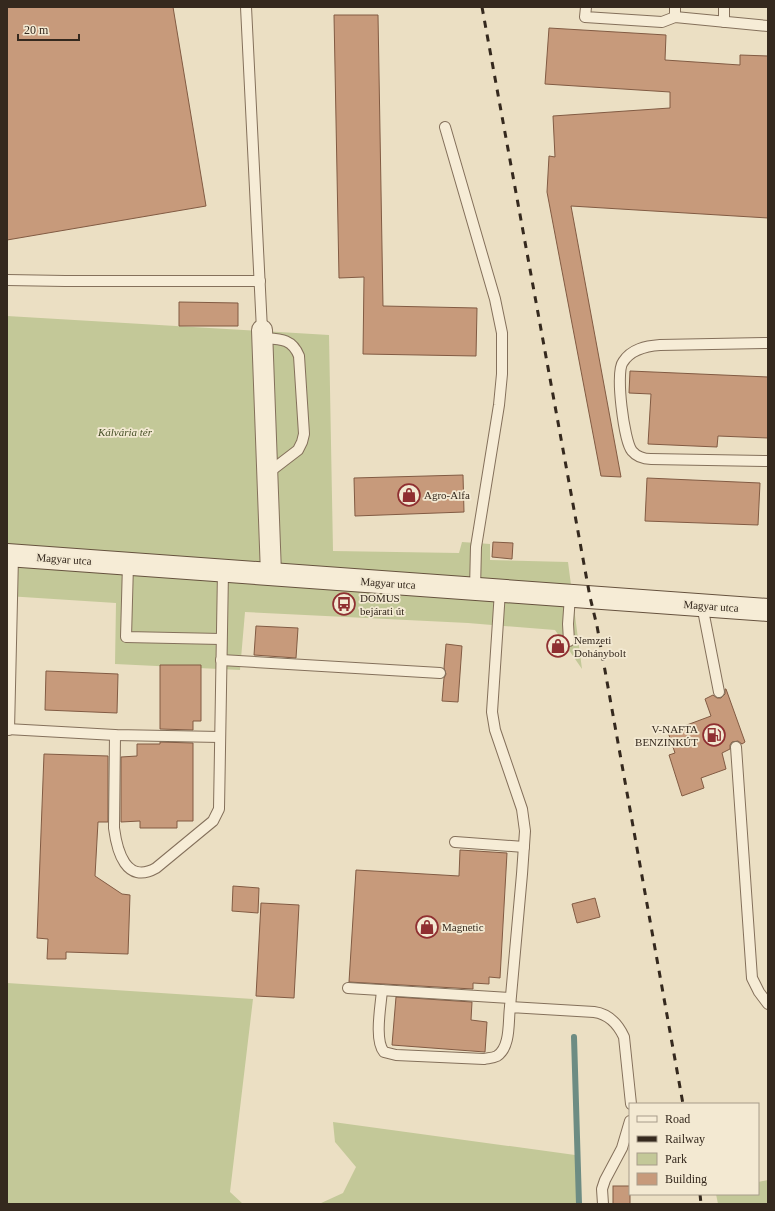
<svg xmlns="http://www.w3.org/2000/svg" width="775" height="1211" viewBox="0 0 775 1211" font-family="'Times New Roman',serif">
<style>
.green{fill:#c3c898}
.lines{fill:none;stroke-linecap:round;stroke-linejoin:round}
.stream{stroke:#6d8c83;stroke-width:6}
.building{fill:#c79a7b;stroke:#825b43}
.service-casing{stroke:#84705b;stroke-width:12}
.minor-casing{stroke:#84705b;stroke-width:22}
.secondary-casing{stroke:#66523e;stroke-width:24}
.service{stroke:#f6ecd6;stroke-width:10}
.minor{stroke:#f6ecd6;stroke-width:20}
.secondary{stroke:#f6ecd6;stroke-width:22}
.rail{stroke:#35291e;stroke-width:3;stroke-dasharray:7 7;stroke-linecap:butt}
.labels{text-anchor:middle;stroke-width:3.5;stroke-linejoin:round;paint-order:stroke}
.park-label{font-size:11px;font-style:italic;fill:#465026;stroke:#f3e9d2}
.poi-label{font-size:11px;fill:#35291e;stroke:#f3e9d2;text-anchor:start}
.street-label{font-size:11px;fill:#35291e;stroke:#f3e9d2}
</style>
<rect width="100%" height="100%" fill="#ebdfc3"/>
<g class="green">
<path d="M7,316L329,335L333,551L459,553L462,542L490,544V560L568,562L582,669L555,630L468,623L245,612L240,670L115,664L116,603L7,596Z"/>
<path d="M7,983L253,999L230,1192L243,1204H7Z"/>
<path d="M333,1122L575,1155L577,1204H319L343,1193L356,1167L335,1142Z"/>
<path d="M768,1180V1204H718L716,1194H758V1182Z"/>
</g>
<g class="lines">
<path class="stream" d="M574,1037L579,1204"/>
</g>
<g class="building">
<path d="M7,7H173L206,206L7,240Z"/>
<path d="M334,15H378L383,306L477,308L476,356L363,354L364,277L339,278Z"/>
<path d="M549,28L666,35L665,60L740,65V55L768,56V218L571,206L621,477L601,476L547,192L549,156L555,157L553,116L670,108V92L545,84Z"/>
<path d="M179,302L238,303V326H179Z"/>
<path d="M630,371L768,377V438L718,436L717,447L648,444L651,394L629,393Z"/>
<path d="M463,475L464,512L355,516L354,478Z"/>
<path d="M647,478L760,483L758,525L645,521Z"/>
<path d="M493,542L513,543L512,559L492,557Z"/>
<path d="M256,626L298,628L296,658L254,655Z"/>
<path d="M446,644L462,646L458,702L442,701L444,678L446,674L444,668Z"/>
<path d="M160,665H201V721H193V730L160,729Z"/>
<path d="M46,671L118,674L117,713L45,710Z"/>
<path d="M725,689H726L745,742L742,744L738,741L732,742L730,745V749L722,753L726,769L701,778L704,788L682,796L669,755L675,753L668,732L711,716L705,699L713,695L717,698H721L725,694Z"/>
<path d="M160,742L193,743V821H177V828H140V821L121,822V757L137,756V744H160Z"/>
<path d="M44,754L108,756V822H98L95,876L122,894L130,895L128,954L66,952V959H47L48,939L37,938Z"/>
<path d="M460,850L507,853L500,978L489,977V984L473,983V989L349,982L356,870L459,876Z"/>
<path d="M233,886L259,888L258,913L232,911Z"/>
<path d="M595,898L600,917L577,923L572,904Z"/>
<path d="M261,903L299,905L294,998L256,996Z"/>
<path d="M396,997L472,1002L471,1020L487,1022L485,1052L392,1045Z"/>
<rect x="613" y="1186" width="17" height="18"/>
</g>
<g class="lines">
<g class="service-casing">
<g id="service">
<path d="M246,7L262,330"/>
<path d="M586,7L585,17L662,22L675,17L768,26"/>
<path d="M675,17V7"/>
<path d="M724,22V7"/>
<path d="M445,127L495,299L502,333V374L499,405L476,547L475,589"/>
<path d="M7,280L65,281H260"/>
<path d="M263,338C279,339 292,338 299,356L304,434L302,442L298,450L268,473"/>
<path d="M768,343L660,345C646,346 631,349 623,362C615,372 624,441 632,451C637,457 644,459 651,459L768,461"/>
<path d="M128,564L126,637L221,639"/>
<path d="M500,591L492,712L495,730L522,809L525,831L522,874L510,1007"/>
<path d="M702,605L719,692"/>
<path d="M569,641L568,624L570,596"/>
<path d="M221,660L440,673"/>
<path d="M7,729L115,735L220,737"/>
<path d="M9,730L13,556"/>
<path d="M115,735L114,828C117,851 126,885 156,868L213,821L219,809L223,571"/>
<path d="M736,747L752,978L759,992L768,1004"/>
<path d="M455,842L524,847"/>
<path d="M348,988L510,998"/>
<path d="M382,990C381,1005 374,1040 384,1052L396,1055L484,1059C489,1058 493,1058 497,1056C511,1047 508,1021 510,1007L594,1012C609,1014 618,1024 624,1037L631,1104"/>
<path d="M603,1204L602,1189L605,1180L622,1148L630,1121"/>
</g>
</g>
<g class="minor-casing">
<path id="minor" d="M262,330L271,574"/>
</g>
<g class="secondary-casing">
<path id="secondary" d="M7,555L768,610"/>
</g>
<use href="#service" class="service"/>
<use href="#minor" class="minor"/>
<use href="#secondary" class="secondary"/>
<g class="rail">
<path d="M482,7L590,597L597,626L683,1104"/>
<path d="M700,1194L701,1204"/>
</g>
</g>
<defs>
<g id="shop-ring" transform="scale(1.15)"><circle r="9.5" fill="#f3e9d2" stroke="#8f2f31" stroke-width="1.5"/><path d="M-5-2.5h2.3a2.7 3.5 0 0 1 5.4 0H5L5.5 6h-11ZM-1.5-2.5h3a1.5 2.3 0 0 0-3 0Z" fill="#8f2f31"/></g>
<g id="bus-ring" transform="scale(1.15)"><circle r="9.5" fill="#f3e9d2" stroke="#8f2f31" stroke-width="1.5"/><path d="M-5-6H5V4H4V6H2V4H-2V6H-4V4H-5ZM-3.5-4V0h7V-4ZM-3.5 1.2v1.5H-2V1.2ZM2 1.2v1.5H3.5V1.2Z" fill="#8f2f31"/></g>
<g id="fuel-ring" transform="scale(1.15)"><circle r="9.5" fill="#f3e9d2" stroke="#8f2f31" stroke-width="1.5"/><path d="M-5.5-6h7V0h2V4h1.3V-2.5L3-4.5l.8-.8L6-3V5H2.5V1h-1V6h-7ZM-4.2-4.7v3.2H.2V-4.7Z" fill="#8f2f31"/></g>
</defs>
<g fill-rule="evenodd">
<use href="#shop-ring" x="409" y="495"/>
<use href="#bus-ring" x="344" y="604"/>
<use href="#shop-ring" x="558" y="646"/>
<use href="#fuel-ring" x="714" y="735"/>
<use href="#shop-ring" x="427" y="927"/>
</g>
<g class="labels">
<g class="park-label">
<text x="125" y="436">Kálvária tér</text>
</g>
<g class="poi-label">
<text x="424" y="499">Agro-Alfa</text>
<text x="360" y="602">DOMUS<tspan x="360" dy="13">bejárati út</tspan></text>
<text x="574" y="644">Nemzeti<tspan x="574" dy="13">Dohánybolt</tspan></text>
<text x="698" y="733" text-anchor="end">V-NAFTA<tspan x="698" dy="13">BENZINKÚT</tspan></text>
<text x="442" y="931">Magnetic</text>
</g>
<g class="street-label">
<text transform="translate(64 559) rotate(4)" y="4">Magyar utca</text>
<text transform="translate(388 583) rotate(4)" y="4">Magyar utca</text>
<text transform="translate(711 606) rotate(4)" y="4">Magyar utca</text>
</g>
</g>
<rect width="775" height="1211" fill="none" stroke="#35291e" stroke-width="16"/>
<rect x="629" y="1103" width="130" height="92" fill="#f3e9d2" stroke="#a79c8a"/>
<rect x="637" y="1116" width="20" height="6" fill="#f6ecd6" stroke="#a79c8a"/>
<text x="665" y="1123" font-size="12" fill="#35291e">Road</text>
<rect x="637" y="1136" width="20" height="6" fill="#35291e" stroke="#a79c8a"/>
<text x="665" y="1143" font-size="12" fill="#35291e">Railway</text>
<rect x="637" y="1153" width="20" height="12" fill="#c3c898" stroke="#a79c8a"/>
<text x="665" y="1163" font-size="12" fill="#35291e">Park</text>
<rect x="637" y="1173" width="20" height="12" fill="#c79a7b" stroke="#a79c8a"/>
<text x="665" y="1183" font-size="12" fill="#35291e">Building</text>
<path d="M18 34v6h61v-6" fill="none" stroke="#35291e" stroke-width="2"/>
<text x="24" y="34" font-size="12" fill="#35291e" stroke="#f3e9d2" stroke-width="3" paint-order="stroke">20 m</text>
</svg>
